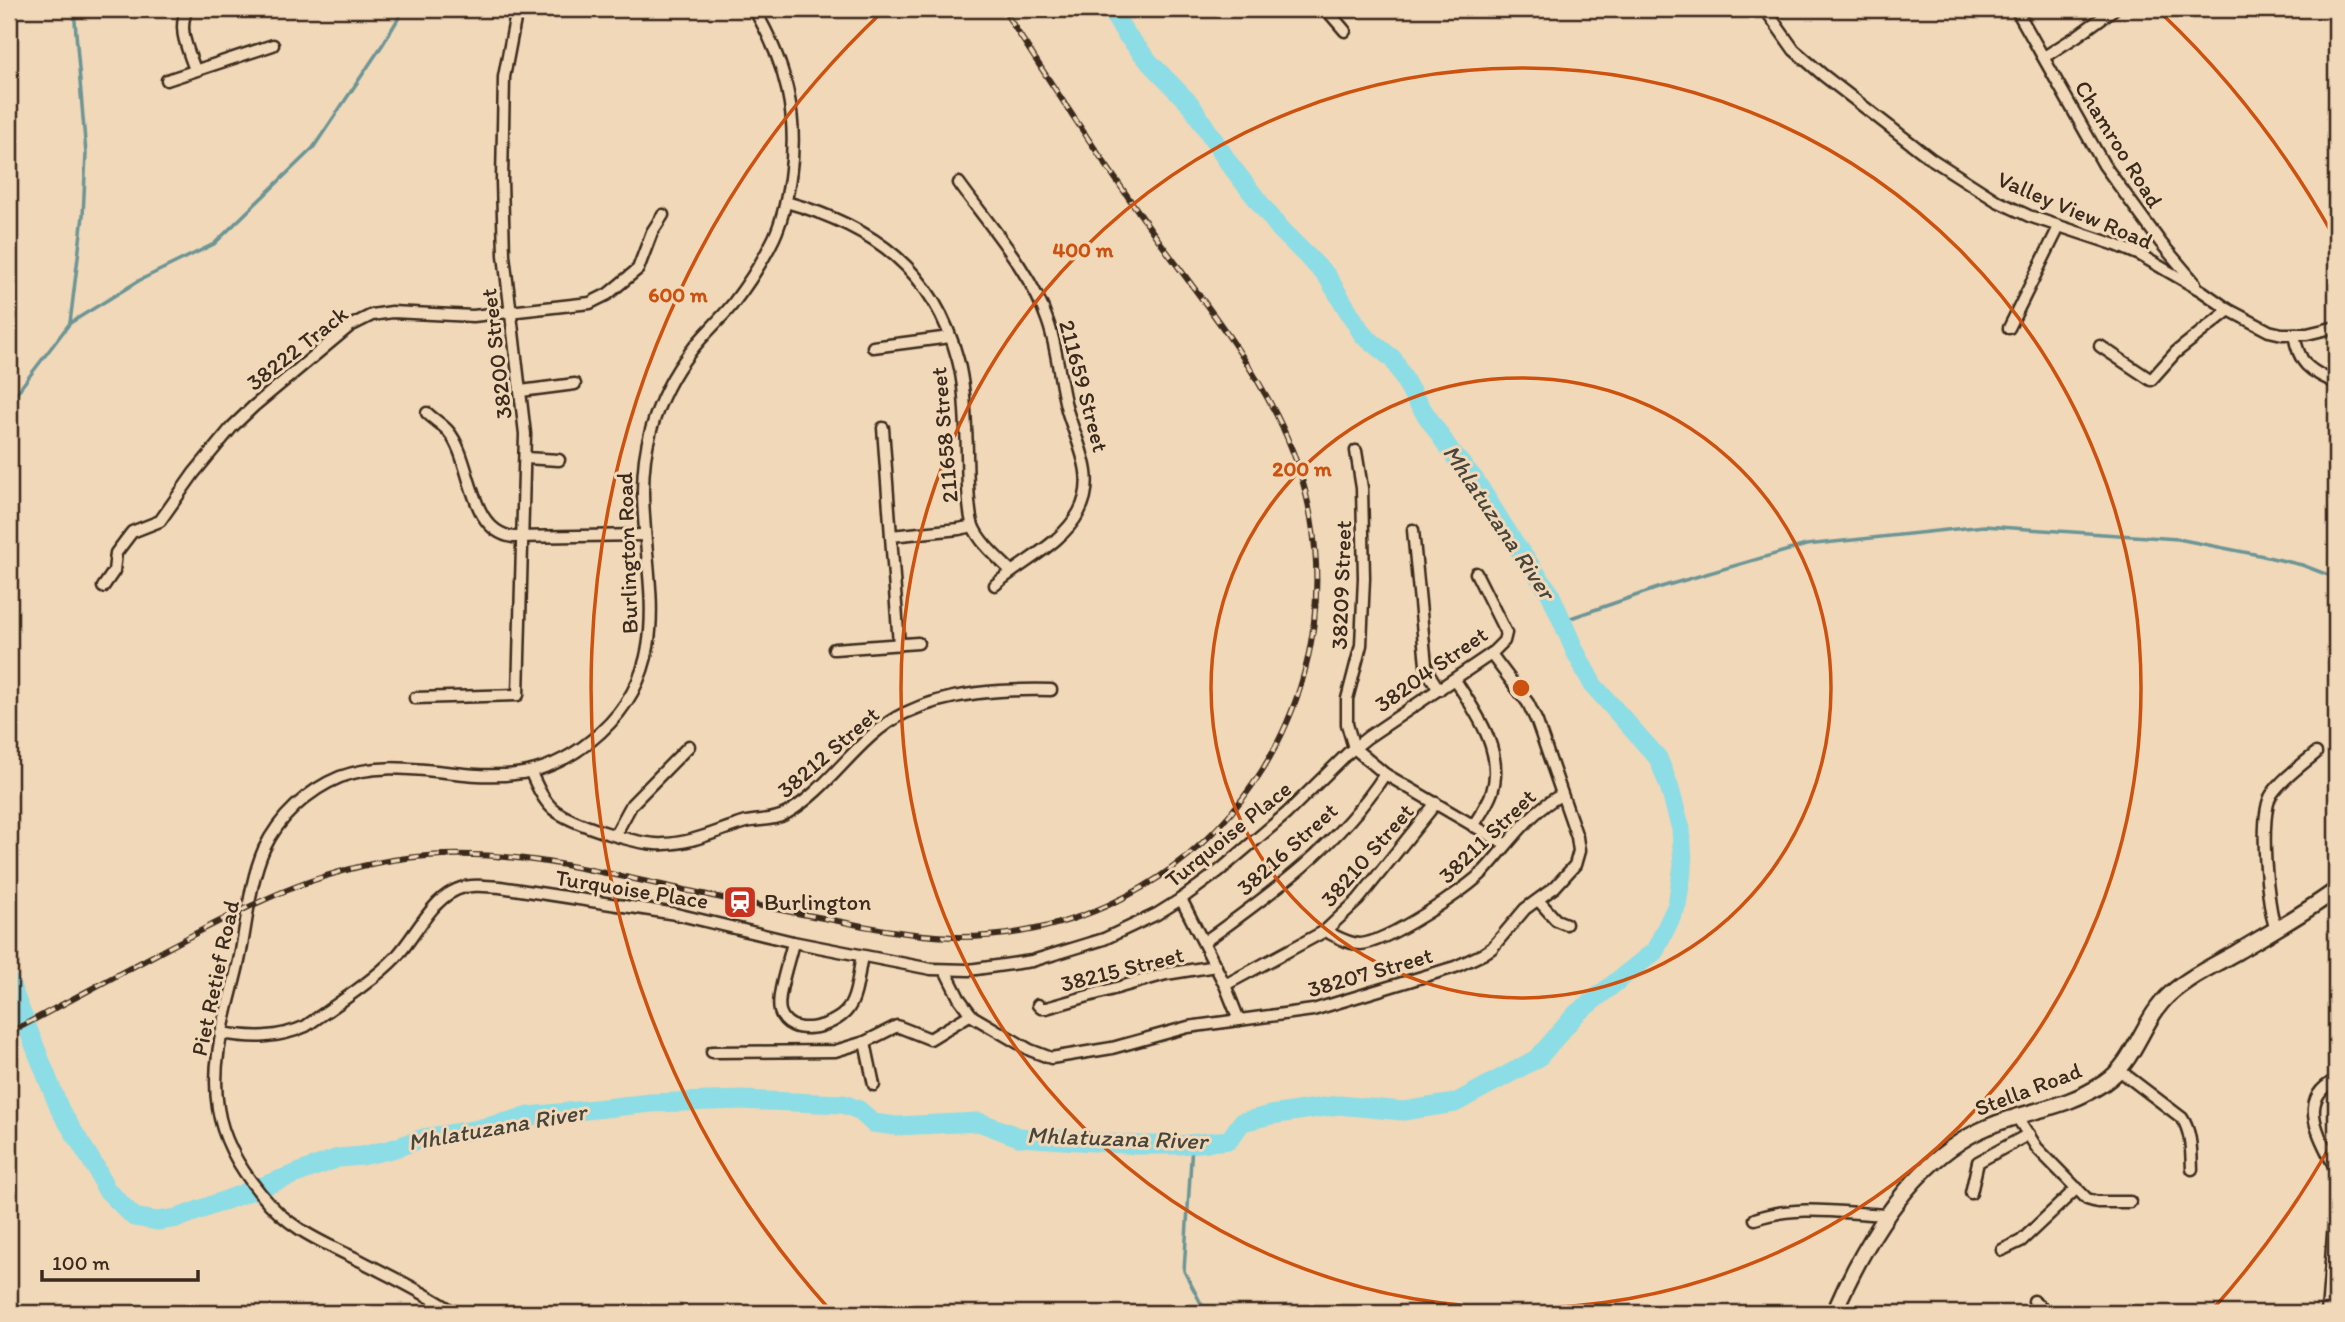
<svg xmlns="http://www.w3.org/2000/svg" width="2345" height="1322" viewBox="0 0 2345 1322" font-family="Itim,sans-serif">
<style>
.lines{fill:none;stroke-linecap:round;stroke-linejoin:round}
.stream{stroke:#6c9596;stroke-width:3.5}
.river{stroke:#8cdde6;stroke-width:19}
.street-casing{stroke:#3b2a1e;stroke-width:15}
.secondary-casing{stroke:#3b2a1e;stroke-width:19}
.street{stroke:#f0d8b8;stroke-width:10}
.secondary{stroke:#f0d8b8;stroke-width:14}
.rail-casing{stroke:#3b2a1e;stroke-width:6}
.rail{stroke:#f0d8b8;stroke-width:3.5;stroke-dasharray:10;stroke-linecap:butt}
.ring{fill:none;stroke:#ce520f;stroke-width:3.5}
.labels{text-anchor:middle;stroke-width:6;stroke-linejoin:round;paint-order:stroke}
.street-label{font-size:23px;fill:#3b2a1e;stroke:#f0d8b8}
.poi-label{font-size:23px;fill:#3b2a1e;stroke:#f0d8b8;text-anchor:start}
.water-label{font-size:24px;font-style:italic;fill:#47453c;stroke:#f0d8b8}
.centre{fill:#ce520f;stroke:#f0d8b8;stroke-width:3.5}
.ring-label{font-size:21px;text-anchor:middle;font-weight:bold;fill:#ce520f;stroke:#f0d8b8;stroke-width:6;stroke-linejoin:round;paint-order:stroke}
</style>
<rect width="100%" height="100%" fill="#f0d8b8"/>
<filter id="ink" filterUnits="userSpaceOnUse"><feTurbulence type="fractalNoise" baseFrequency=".0143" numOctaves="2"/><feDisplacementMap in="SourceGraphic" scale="14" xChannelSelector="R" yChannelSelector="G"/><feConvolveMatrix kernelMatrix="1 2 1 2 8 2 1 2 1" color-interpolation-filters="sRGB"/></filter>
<g filter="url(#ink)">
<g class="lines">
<g class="stream">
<path d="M70,323L83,216L86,154L74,9"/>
<path d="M9,403L70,323L140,280L214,244L313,148L383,44L404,9"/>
<path d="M1562,621L1661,587L1806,545L1984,526L2178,539L2259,555L2302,565L2336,578"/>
<path d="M1192,1144L1184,1271L1206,1313"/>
</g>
<path class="river" d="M9,981L60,1110L96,1168L106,1189L134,1217L157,1221L178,1218L338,1158L362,1156L392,1149L424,1138L474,1130L530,1116L651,1103L740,1100L843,1104L859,1110L873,1123L896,1126L979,1122L1019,1137L1139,1145H1179L1229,1140L1242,1122L1271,1115L1338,1105L1403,1111L1455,1103L1538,1058L1576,1014L1655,951L1677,905L1683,865L1681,829L1669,786L1658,758L1593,685L1575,651L1550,593L1515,544L1475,480L1452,453L1414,397L1393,359L1363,335L1327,276L1280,229L1228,162L1191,105L1151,64L1126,34L1110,9"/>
<g class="street-casing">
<g id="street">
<path d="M187,9C177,30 188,49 195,70"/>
<path d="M1326,9L1345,31"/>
<path d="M1765,9L1794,50L1823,75L1930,158L1997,201L2029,216L2116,245L2140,255L2202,291L2229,310L2269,331L2282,334H2307L2336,327"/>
<path d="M2016,9L2104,165L2161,243L2195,283"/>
<path d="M2044,57L2077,36L2114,9"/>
<path d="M167,80L273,45"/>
<path d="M959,183C989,225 1032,273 1048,322C1058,350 1059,381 1067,410C1077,444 1098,477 1079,512C1062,544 1021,562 995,585"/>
<path d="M786,202C873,226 934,270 958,360C964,383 965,406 966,429C968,453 966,506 973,526C980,543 998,558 1011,571"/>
<path d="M2009,328L2059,227"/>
<path d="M2294,334C2299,365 2309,370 2336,383"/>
<path d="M2100,346L2151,380L2176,352L2229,310"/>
<path d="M873,347L950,337"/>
<path d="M521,391L575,384"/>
<path d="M427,413C433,419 442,424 448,431C473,460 467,530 513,537L645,535"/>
<path d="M883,428L899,645"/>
<path d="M1356,451L1362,488L1364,578L1361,645L1347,699V724L1354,748L1385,774L1505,844"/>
<path d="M525,458L559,460"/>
<path d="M1413,530L1426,665L1429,674L1439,690"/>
<path d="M891,536L959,529L973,526"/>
<path d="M103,587L114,571L116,553L132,532L160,521L194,473L232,427L254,406L350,326L372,315L392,312L473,316L590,303L608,294L638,269L652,232L663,215"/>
<path d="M834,649L918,643"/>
<path d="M1455,680C1475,711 1505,751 1492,792C1488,804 1480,815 1473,826"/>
<path d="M415,698L518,695L525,434L504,255L502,180L504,77L517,9"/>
<path d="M531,773C537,786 543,800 553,809C571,824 640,846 664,844C694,843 718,830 746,822C760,819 774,821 787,813C832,787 858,735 905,713C949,692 1002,689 1051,690"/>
<path d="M615,835L632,804L689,746"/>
<path d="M1181,899L1225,985L1239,1020"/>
<path d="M1538,900L1556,920L1566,924"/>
<path d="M2276,930C2267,907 2258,813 2272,794C2283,778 2302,765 2316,753"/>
<path d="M1325,931C1336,936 1348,944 1360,944C1386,943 1466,890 1485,870C1509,844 1529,812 1561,795"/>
<path d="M793,942C790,958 776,995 780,1011C789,1040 835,1027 848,1009C858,995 858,972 862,957"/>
<path d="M1204,942C1272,893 1339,845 1385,774"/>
<path d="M945,970L959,998L972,1016L1030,1050L1051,1058L1112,1048L1188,1027L1313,1010L1455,967L1483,954L1492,948L1525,909L1555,887L1575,865L1579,851L1577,837L1537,722L1528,703L1491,654"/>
<path d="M1225,985L1325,931L1358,900L1436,803"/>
<path d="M1038,1005L1041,1008H1046L1166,974L1216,966"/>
<path d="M221,1033C252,1038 277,1039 306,1026C334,1006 372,982 396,957C414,938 430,903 452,892C467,883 483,886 500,887L676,914L793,942L931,969L969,970L1032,961L1104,939L1157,914L1181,899L1219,871L1286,814L1348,753L1368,737L1491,654L1504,641L1506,633L1476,573"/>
<path d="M865,1042L874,1085"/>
<path d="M712,1052L835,1051L865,1042L897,1026L930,1039L971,1014"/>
<path d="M2119,1070L2182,1118C2192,1133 2191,1152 2192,1169"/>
<path d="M2336,1080C2294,1100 2322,1140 2336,1170"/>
<path d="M2017,1117L2037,1148L2087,1199L2097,1202H2130"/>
<path d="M1971,1193L1978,1162L2029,1134"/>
<path d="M1755,1219C1796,1204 1844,1213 1887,1215"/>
<path d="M2002,1250L2021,1241L2077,1188"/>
<path d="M2034,1301L2048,1313"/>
<path d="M455,1313C426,1293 394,1278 363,1262C324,1243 288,1229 261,1194C240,1169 223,1141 218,1108C210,1057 228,1010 239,961C247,924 249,883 264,849C279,817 308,790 340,777C371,765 403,768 436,771C502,779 548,781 601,732C696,644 620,535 651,430C659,402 673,374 691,351C703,335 719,321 732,305C748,284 763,261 774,238C783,219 787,198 790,178C799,115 786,63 754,9"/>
<path d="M2327,1313L2336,1196"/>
</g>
</g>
<g class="secondary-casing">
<path id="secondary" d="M1834,1313C1865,1241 1914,1157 1990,1126C2030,1109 2065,1109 2104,1083C2136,1062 2142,1019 2170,994C2189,977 2214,965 2237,952C2271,932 2305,913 2336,890"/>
</g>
<use href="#street" class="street"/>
<use href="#secondary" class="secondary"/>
<g class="rail-casing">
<path id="rail" d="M9,1033C61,1005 114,977 166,949C250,904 330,863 427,856C502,850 575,866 648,882C706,895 764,907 823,918C867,927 910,936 955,937C1061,938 1162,894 1231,813C1325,702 1343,546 1277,416C1244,350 1195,291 1152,231C1100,158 1051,84 1003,9"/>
</g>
<use href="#rail" class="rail"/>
</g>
</g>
<g class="ring">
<circle cx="1521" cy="688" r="310"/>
<circle cx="1521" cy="688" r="620"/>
<path d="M2334 1139A930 930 0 0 1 2212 1310M830 1310A930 930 0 0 1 881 13M2161 13A930 930 0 0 1 2334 237"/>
</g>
<defs>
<g id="station-square" transform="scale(1.75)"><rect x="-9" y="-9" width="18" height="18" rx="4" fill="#c8321e" stroke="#f0d8b8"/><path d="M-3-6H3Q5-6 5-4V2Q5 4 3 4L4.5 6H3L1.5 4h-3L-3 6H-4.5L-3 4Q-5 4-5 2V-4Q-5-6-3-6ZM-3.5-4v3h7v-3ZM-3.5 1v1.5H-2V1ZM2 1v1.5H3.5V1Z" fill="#fff"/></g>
</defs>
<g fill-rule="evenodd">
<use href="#station-square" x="740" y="902"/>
</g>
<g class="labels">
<g class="street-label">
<text transform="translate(2119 144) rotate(58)" y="8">Chamroo Road</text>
<text transform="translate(2075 210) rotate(23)" y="8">Valley View Road</text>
<text transform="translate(297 348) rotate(-38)" y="8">38222 Track</text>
<text transform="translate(496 354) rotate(-97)" y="8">38200 Street</text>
<text transform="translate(1084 386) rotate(75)" y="8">211659 Street</text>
<text transform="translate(944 435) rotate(-95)" y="8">211658 Street</text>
<text transform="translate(627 553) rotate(-92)" y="8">Burlington Road</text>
<text transform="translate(1341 585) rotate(-88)" y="8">38209 Street</text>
<text transform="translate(1431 669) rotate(-35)" y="8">38204 Street</text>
<text transform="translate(828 752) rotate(-41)" y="8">38212 Street</text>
<text transform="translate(1228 834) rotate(-39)" y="8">Turquoise Place</text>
<text transform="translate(1487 836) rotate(-44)" y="8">38211 Street</text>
<text transform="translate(1287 849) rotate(-42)" y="8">38216 Street</text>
<text transform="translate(1367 855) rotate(-49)" y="8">38210 Street</text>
<text transform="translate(632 889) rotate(9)" y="8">Turquoise Place</text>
<text transform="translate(1122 969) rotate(-14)" y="8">38215 Street</text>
<text transform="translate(1370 972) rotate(-16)" y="8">38207 Street</text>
<text transform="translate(215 978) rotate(-78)" y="8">Piet Retief Road</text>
<text transform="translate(2028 1089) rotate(-21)" y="8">Stella Road</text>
</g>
<g class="poi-label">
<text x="764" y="910">Burlington</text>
</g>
<g class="water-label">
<text transform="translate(1499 522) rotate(56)" y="8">Mhlatuzana River</text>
<text transform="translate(497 1127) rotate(-10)" y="8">Mhlatuzana River</text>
<text transform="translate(1117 1138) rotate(2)" y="8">Mhlatuzana River</text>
</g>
</g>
<circle cx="1521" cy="688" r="10" class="centre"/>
<g class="ring-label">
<text x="1083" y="257">400 m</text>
<text x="678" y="302">600 m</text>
<text x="1302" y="476">200 m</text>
</g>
<rect width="2345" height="1322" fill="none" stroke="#f0d8b8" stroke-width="35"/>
<rect x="18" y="18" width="2310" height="1287" fill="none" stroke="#3b2a1e" stroke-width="2.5" filter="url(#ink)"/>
<path d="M42 1270v10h156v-10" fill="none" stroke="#3b2a1e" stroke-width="3.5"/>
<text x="52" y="1270" font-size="21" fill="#3b2a1e" stroke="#f0d8b8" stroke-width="5" paint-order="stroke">100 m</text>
</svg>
